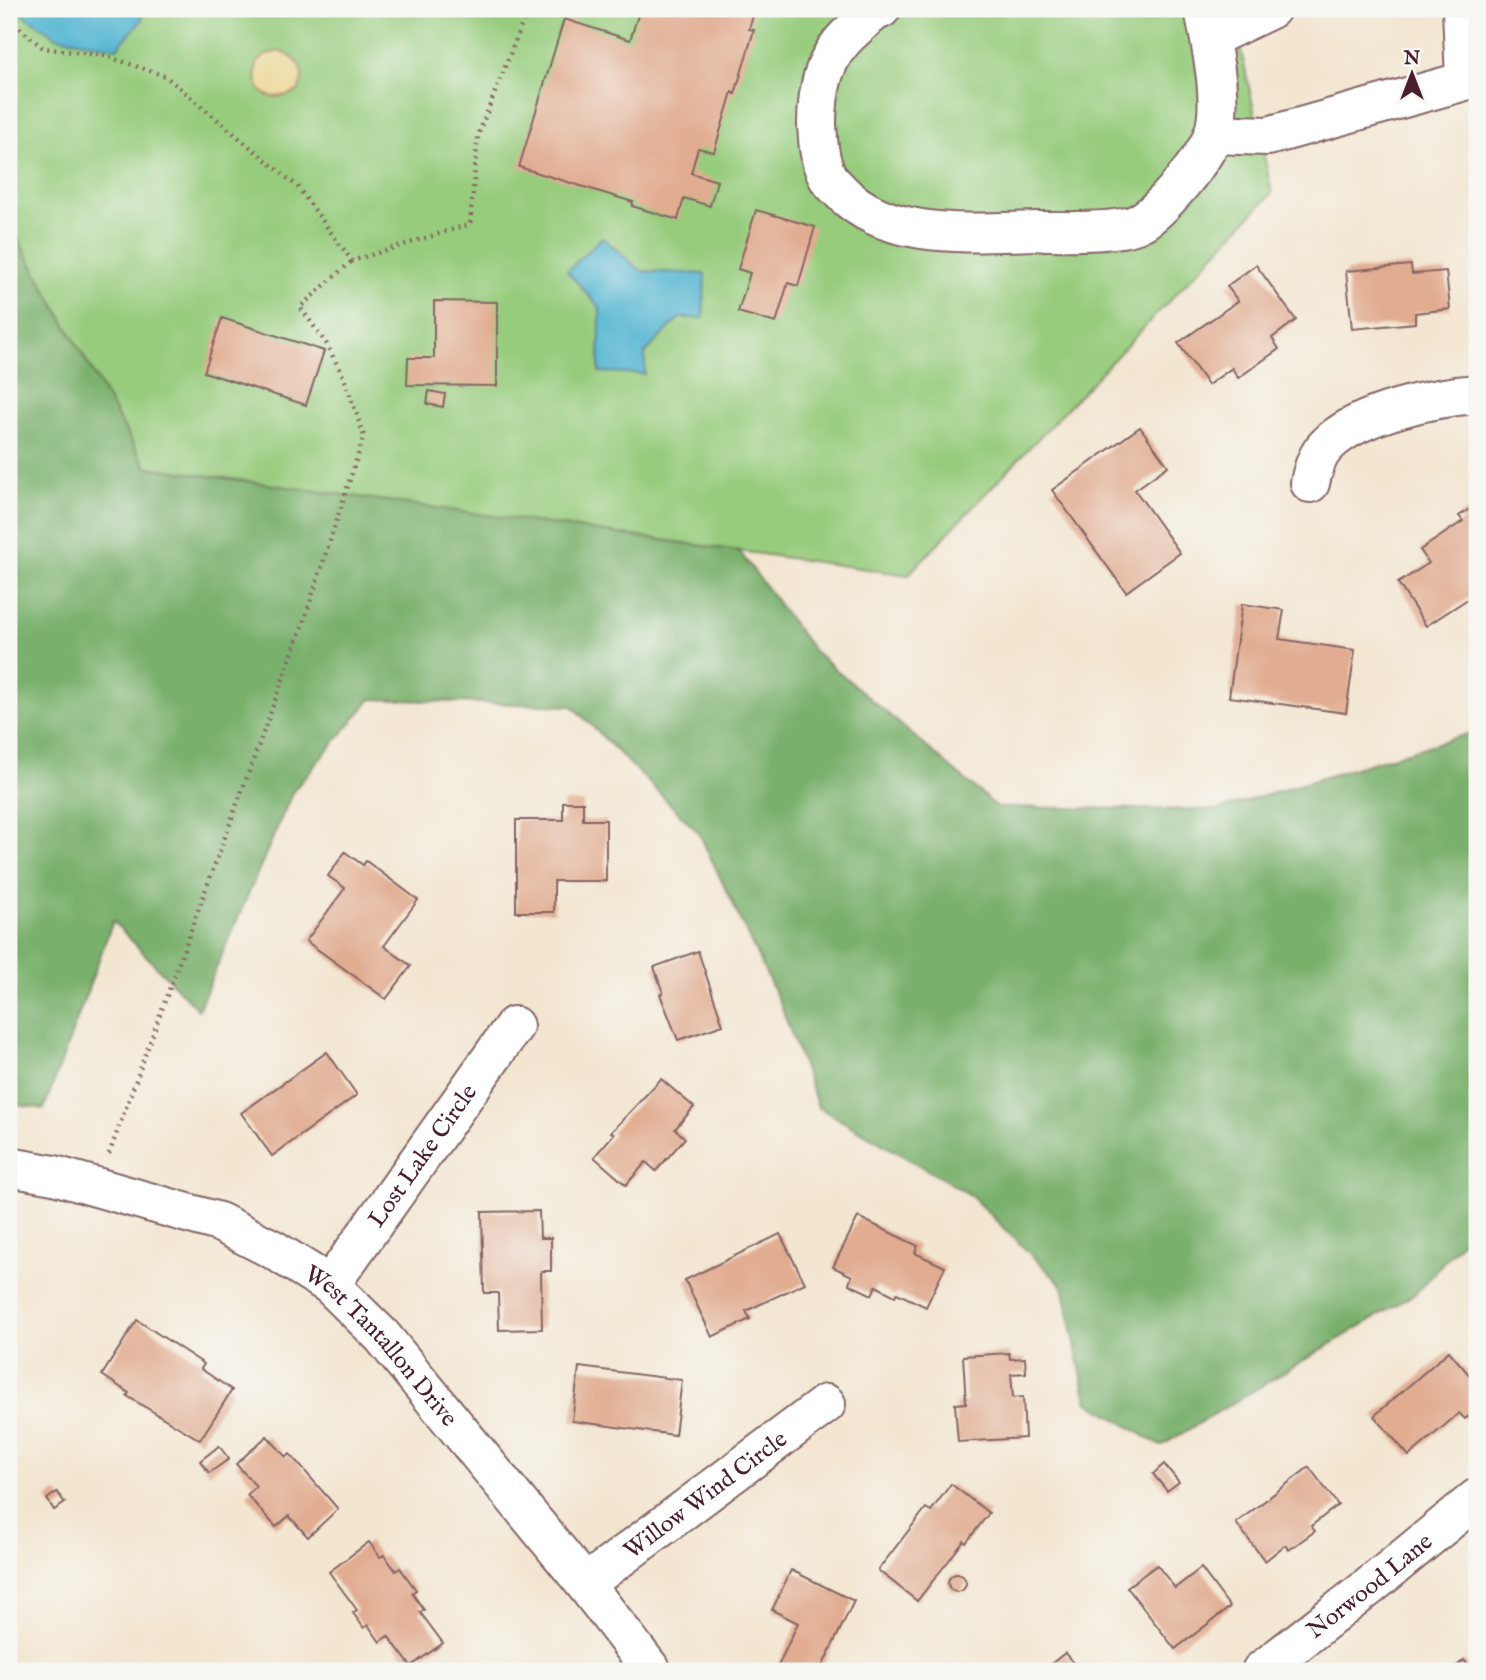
<svg xmlns="http://www.w3.org/2000/svg" width="1486" height="1680" viewBox="0 0 1486 1680" font-family="'IM FELL English',serif">
<style>
.green{fill:#97cc7d;stroke:#707654;stroke-width:2}
.forest{fill:#79b06c;stroke:#62684c;stroke-width:2}
.sand{fill:#eeda9e;stroke:#9c7c64;stroke-width:2}
.water{fill:#53b5d2;stroke:#4e6a7e;stroke-width:2}
.building{fill:#e1ac90}
.lines{fill:none;stroke-linecap:round;stroke-linejoin:round}
.minor-casing{stroke:#856565;stroke-width:42}
.path{stroke:#856565;stroke-width:4.5;stroke-dasharray:2 5;stroke-linecap:butt}
.minor{stroke:#fff;stroke-width:38}
.labels{text-anchor:middle;stroke-width:6;stroke-linejoin:round;paint-order:stroke}
.street-label{font-size:24px;fill:#4a1f2b;stroke:#f6f6f2}
</style>
<rect width="100%" height="100%" fill="#f6f6f2"/>
<filter id="ink" filterUnits="userSpaceOnUse"><feTurbulence type="fractalNoise" baseFrequency=".0143" numOctaves="2"/><feDisplacementMap in="SourceGraphic" scale="14" xChannelSelector="R" yChannelSelector="G"/><feConvolveMatrix kernelMatrix="1 2 1 2 8 2 1 2 1" color-interpolation-filters="sRGB"/></filter>
<filter id="wash" filterUnits="userSpaceOnUse"><feTurbulence type="fractalNoise" baseFrequency=".00686" numOctaves="4" result="noise"/><feDisplacementMap in="SourceGraphic" scale="28" xChannelSelector="R" yChannelSelector="G"/><feGaussianBlur stdDeviation="1.57" result="paint"/><feColorMatrix in="noise" values="0 0 0 0 0 0 0 0 0 0 0 0 0 0 0 0 0 1.4 0 .05"/><feComposite in="paint" operator="in"/></filter>
<g filter="url(#wash)">
<rect width="100%" height="100%" fill="#f3e6d1"/>
<path class="green" d="M9,9H1232L1272,193L908,575L146,467L9,224Z"/>
<path class="forest" d="M9,224L146,467L739,551L813,650L997,807L1217,810L1477,731V1224L1416,1293L1161,1446L1087,1401L1063,1286L969,1194L818,1107L780,1003L699,833L572,706L371,699L293,791L198,1010L113,921L44,1109L9,1104Z"/>
<path class="sand" d="M279,51C298,57 308,72 298,91C269,104 252,95 257,62L266,55Z"/>
<g class="water">
<path d="M18,9H144L141,21L117,48L57,37L22,14Z"/>
<path d="M602,237L641,271L705,274L703,318H679L645,353V374L599,372L600,308L567,271Z"/>
</g>
<g id="blocks">
<g class="building">
<path d="M640,9H755L749,29L754,30L735,94L732,92L714,152L698,148L691,173L717,181L710,206L684,198L678,220L632,206L633,202L519,167L564,19L630,40Z"/>
<path d="M756,210L815,227L798,286L788,283L776,323L738,312L750,273L738,269Z"/>
<path d="M1256,265L1296,320L1272,338L1279,349L1238,378L1232,368L1208,385L1178,343L1238,301L1227,286Z"/>
<path d="M1411,265L1412,274L1446,271L1450,309L1415,313V323L1352,329L1346,271Z"/>
<path d="M434,301L497,302V386L407,385L408,358H434Z"/>
<path d="M222,318L324,351L306,405L204,372Z"/>
<path d="M429,391L445,394L443,407L427,404Z"/>
<path d="M1140,427L1168,466L1135,490L1180,553L1126,592L1052,490Z"/>
<path d="M1477,504V582L1475,583L1477,593L1426,626L1398,583L1429,563L1420,550L1463,521L1459,516Z"/>
<path d="M1242,604L1284,610L1279,639L1355,650L1346,713L1229,697Z"/>
<path d="M563,802H583V820H606V881H554V912H516V820H563Z"/>
<path d="M345,852L363,865L366,861L418,900L384,946L411,966L386,999L306,941L345,888L328,876Z"/>
<path d="M698,951L723,1025L678,1040L660,994L663,993L654,967Z"/>
<path d="M327,1052L357,1095L272,1156L241,1113Z"/>
<path d="M661,1079L694,1107L675,1129L685,1138L656,1171L646,1162L626,1185L594,1157L614,1134L611,1132Z"/>
<path d="M539,1211L540,1238H551V1271H541L542,1329L499,1330L498,1293H484L482,1212Z"/>
<path d="M858,1217L918,1246L915,1253L945,1267L926,1307L897,1293L895,1296L876,1286L872,1295L849,1284L852,1276L833,1267Z"/>
<path d="M780,1234L805,1283L746,1311L750,1319L712,1337L685,1280Z"/>
<path d="M137,1320L204,1364L201,1369L232,1390L200,1440L127,1396L129,1393L102,1375Z"/>
<path d="M1449,1351L1477,1384V1409L1465,1419L1459,1413L1409,1456L1374,1416Z"/>
<path d="M1009,1353L1010,1359L1025,1358L1026,1373L1011,1374L1013,1398L1023,1397L1025,1438L958,1442L955,1404L966,1403L963,1356Z"/>
<path d="M579,1367L682,1380L675,1435L572,1421Z"/>
<path d="M267,1436L286,1457L290,1454L338,1509L308,1537L289,1516L276,1527L247,1495L256,1486L236,1464Z"/>
<path d="M219,1446L229,1459L209,1473L200,1461Z"/>
<path d="M1164,1464L1179,1482L1167,1491L1153,1474Z"/>
<path d="M1309,1467L1338,1505L1311,1526L1315,1531L1289,1550L1285,1545L1265,1561L1236,1523Z"/>
<path d="M951,1484L989,1513L966,1543L964,1541L917,1601L878,1570L926,1508L931,1511Z"/>
<path d="M57,1492L65,1503L54,1510L47,1499Z"/>
<path d="M369,1542L380,1557L384,1555L396,1571L400,1568L416,1590L412,1593L424,1610L420,1612L443,1643L411,1666L388,1636L380,1642L368,1625L364,1628L353,1613L357,1610L329,1572Z"/>
<path d="M1157,1565L1175,1588L1201,1568L1230,1607L1175,1649L1127,1587Z"/>
<path d="M791,1570L854,1601L820,1671H789L778,1666L798,1623L772,1610Z"/>
<circle cx="957" cy="1583" r="9"/>
<path d="M1065,1653L1080,1671H1042Z"/>
<path d="M1464,1660L1473,1671H1451Z"/>
</g>
</g>
</g>
<g filter="url(#ink)">
<use href="#blocks" fill-opacity="0" stroke="#856565" stroke-width="2"/>
<g class="lines">
<g class="minor-casing">
<g id="minor">
<path d="M881,9L875,11C863,22 849,32 840,44C822,65 817,97 817,124C818,141 819,160 827,176C830,182 837,187 841,192C890,242 975,232 1039,231C1061,231 1120,233 1139,223C1161,212 1205,158 1213,135C1225,101 1210,43 1204,9"/>
<path d="M1212,37L1271,9"/>
<path d="M1213,134L1268,136L1465,81L1462,9"/>
<path d="M1310,483C1313,469 1317,454 1328,444C1359,413 1435,397 1477,394"/>
<path id="s1" d="M9,1167L54,1175L219,1222L274,1250L330,1285L382,1336L585,1584L652,1671"/>
<path id="s2" d="M330,1285L514,1026"/>
<path id="s3" d="M585,1584L826,1404"/>
<path id="s4" d="M1261,1671L1370,1586L1477,1498"/>
</g>
</g>
<g class="path">
<path d="M9,19L43,48L106,56L165,76L297,186L352,261L470,224L478,135L528,9"/>
<path d="M109,1154L304,621L364,436L344,378L326,343L300,307L352,261"/>
</g>
<use href="#minor" class="minor"/>
</g>
</g>
<g class="labels">
<g class="street-label">
<text dy="8" stroke="none"><textPath href="#s2" startOffset="159">Lost Lake Circle</textPath></text>
<text dy="8" stroke="none"><textPath href="#s1" startOffset="424">West Tantallon Drive</textPath></text>
<text dy="8" stroke="none"><textPath href="#s3" startOffset="150">Willow Wind Circle</textPath></text>
<text dy="8" stroke="none"><textPath href="#s4" startOffset="138">Norwood Lane</textPath></text>
</g>
</g>
<rect width="1486" height="1680" fill="none" stroke="#f6f6f2" stroke-width="35"/>
<g transform="translate(1412 74)" stroke="#f6f6f2" stroke-width="5" paint-order="stroke">
<path d="M0-5L12 26L0 18L-12 26Z" fill="#4a1f2b"/>
<text y="-10" font-size="19" font-weight="bold" text-anchor="middle" fill="#4a1f2b">N</text>
</g>
</svg>
